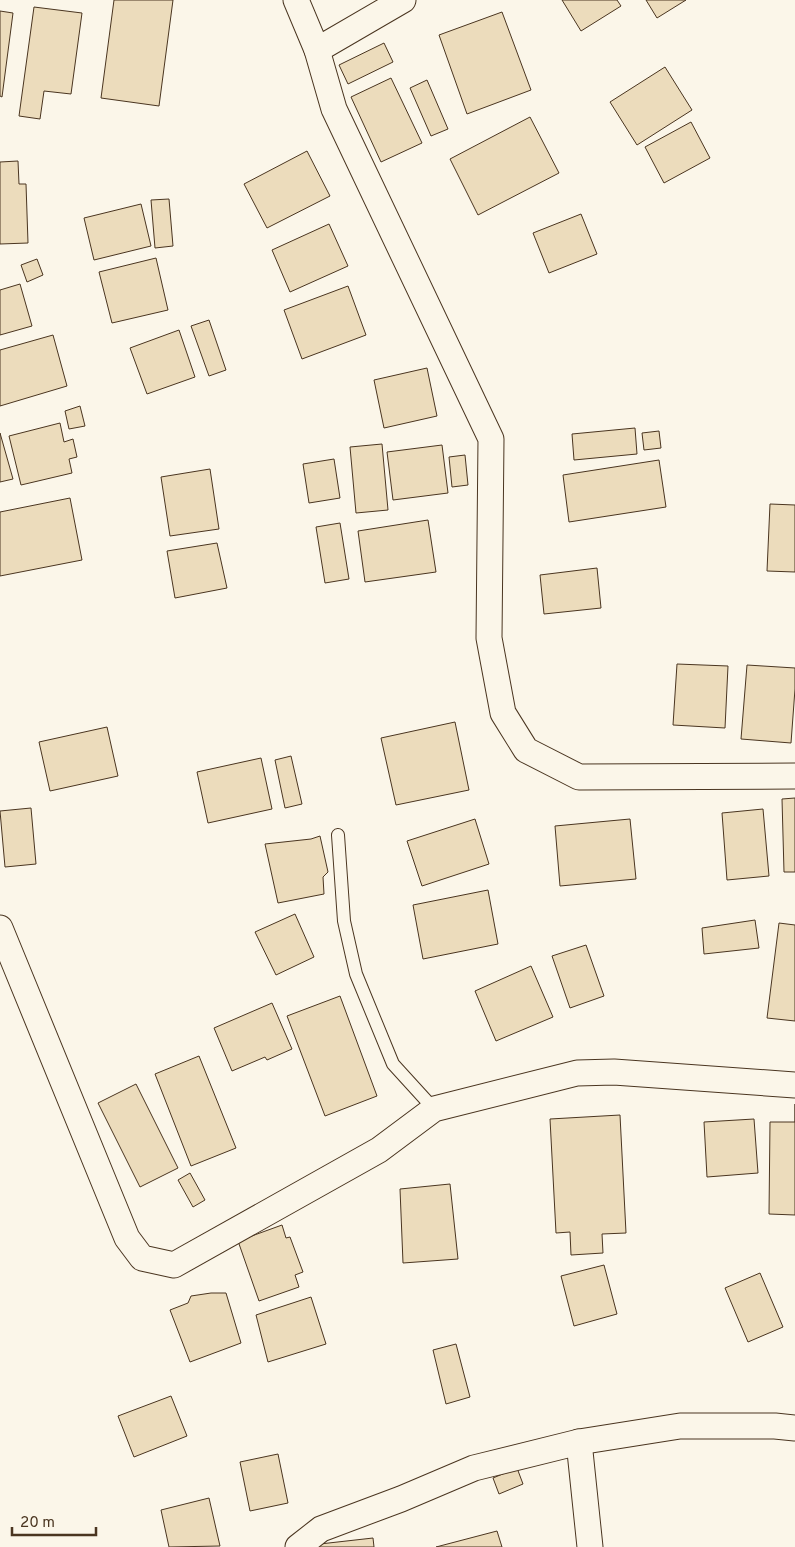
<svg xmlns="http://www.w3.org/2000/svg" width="795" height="1547" viewBox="0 0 795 1547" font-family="Overpass,sans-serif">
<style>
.building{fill:#ecdcbc;stroke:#4a3520}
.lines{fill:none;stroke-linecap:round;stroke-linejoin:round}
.service-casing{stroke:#4a3520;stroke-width:14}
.minor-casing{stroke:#4a3520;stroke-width:27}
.service{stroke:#fbf6e9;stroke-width:12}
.minor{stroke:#fbf6e9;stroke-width:25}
</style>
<rect width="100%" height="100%" fill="#fbf6e9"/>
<g class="building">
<path d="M114,0H173L159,106L101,98Z"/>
<path d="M562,0H617L621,6L581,31Z"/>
<path d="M646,0H686L657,18Z"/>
<path d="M34,7L82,13L71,94L44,91L40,119L19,116Z"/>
<path d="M0,11L13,13L2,97L0,96Z"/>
<path d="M502,12L531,90L467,114L439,35Z"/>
<path d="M384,43L393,62L348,84L339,65Z"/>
<path d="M665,67L692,110L637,145L610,102Z"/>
<path d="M391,78L422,143L381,162L351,97Z"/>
<path d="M427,80L448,129L431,136L410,88Z"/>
<path d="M530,117L559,173L478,215L450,159Z"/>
<path d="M691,122L710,158L664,183L645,147Z"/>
<path d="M307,151L330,196L267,228L244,184Z"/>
<path d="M18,161L19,184H26L28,243L0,244V162Z"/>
<path d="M169,199L173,246L155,248L151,200Z"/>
<path d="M141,204L151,246L94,260L84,218Z"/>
<path d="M581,214L597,254L549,273L533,233Z"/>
<path d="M329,224L348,266L290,292L272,250Z"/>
<path d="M156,258L168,310L112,323L99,272Z"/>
<path d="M37,259L43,275L27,282L21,265Z"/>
<path d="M20,284L32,326L0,335V290Z"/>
<path d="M348,286L366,335L302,359L284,310Z"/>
<path d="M209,320L226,370L209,376L191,326Z"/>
<path d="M179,330L195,377L147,394L130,348Z"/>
<path d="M53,335L67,386L0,406V350Z"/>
<path d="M427,368L437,416L384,428L374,380Z"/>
<path d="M80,406L85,426L69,429L65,411Z"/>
<path d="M60,423L64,442L73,439L77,457L69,459L72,473L21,485L9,436Z"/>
<path d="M635,428L637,454L574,460L572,434Z"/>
<path d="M659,431L661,448L644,450L642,433Z"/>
<path d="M0,433L13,479L0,482Z"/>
<path d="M382,444L388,510L356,513L350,447Z"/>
<path d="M442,445L448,493L393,500L387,452Z"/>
<path d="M465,455L468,485L452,487L449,457Z"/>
<path d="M334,459L340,498L309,503L303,464Z"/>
<path d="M659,460L666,507L569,522L563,475Z"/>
<path d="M210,469L219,529L170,536L161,477Z"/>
<path d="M70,498L82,560L0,576V512Z"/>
<path d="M770,504L795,505V572L767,571Z"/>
<path d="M428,520L436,572L365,582L358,531Z"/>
<path d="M340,523L349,579L325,583L316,527Z"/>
<path d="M217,543L227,588L175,598L167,551Z"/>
<path d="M597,568L601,608L544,614L540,575Z"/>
<path d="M677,664L728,666L725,728L673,725Z"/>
<path d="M747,665L795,668V689L791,743L741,739Z"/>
<path d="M455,722L469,790L396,805L381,738Z"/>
<path d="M107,727L118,776L50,791L39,742Z"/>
<path d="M291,756L302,804L285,808L275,760Z"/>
<path d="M261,758L272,809L208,823L197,772Z"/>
<path d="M795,798V872H784L782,799Z"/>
<path d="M31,808L36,864L5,867L0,811Z"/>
<path d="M763,809L769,876L727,880L722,813Z"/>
<path d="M475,819L489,864L422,886L407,841Z"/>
<path d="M630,819L636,879L560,886L555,826Z"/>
<path d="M320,836L328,872L323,877L324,894L278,903L265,844L311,839Z"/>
<path d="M488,890L498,944L423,959L413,905Z"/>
<path d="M295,914L314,957L276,975L255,932Z"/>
<path d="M755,920L759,948L704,954L702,928Z"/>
<path d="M779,923L795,925V1021L767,1018Z"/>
<path d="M586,945L604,996L570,1008L552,956Z"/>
<path d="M531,966L553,1017L496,1041L475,991Z"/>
<path d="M340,996L377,1096L325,1116L287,1016Z"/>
<path d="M272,1003L292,1049L267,1060L265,1057L232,1071L214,1028Z"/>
<path d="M199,1056L236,1148L191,1166L155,1074Z"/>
<path d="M136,1084L178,1168L140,1187L98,1103Z"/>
<path d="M795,1104V1215L769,1214L770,1122H795Z"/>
<path d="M620,1115L626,1233L602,1234L603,1253L571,1255L570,1232L556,1233L550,1119Z"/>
<path d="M754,1119L758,1173L707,1177L704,1122Z"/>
<path d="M190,1173L205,1200L193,1207L178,1180Z"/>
<path d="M450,1184L458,1259L403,1263L400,1189Z"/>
<path d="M282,1225L286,1238L290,1237L303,1272L295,1275L299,1287L259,1301L238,1241Z"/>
<path d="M604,1265L617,1314L574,1326L561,1276Z"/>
<path d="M760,1273L783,1327L748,1342L725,1288Z"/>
<path d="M211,1293H226L241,1343L190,1362L170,1310L188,1303L191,1296Z"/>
<path d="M311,1297L326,1344L268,1362L256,1315Z"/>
<path d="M456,1344L470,1397L446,1404L433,1350Z"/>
<path d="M171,1396L187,1436L134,1457L118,1416Z"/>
<path d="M278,1454L288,1503L250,1511L240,1462Z"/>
<path d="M517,1468L523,1484L499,1494L493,1478Z"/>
<path d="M209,1498L220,1546L169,1547L161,1510Z"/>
<path d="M497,1531L502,1547H436Z"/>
<path d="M373,1538L374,1547H312L311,1545Z"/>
</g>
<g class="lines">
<g class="service-casing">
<path id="service" d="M338,835L344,921L356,974L393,1064L434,1109"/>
</g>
<g class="minor-casing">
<g id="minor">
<path d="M296,0L317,50L403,0"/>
<path d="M317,50L334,109L491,439L489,638L503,713L526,750L579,777L795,776"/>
<path d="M0,928L127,1238L142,1258L174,1265L379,1150L434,1109L577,1073L614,1072L795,1085"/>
<path d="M579,1442L590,1547"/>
<path d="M298,1547L321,1529L401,1499L474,1468L579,1442L680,1426H775L795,1428"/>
</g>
</g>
<use href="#service" class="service"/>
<use href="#minor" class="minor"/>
</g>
<path d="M12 1527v8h84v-8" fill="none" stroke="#4a3520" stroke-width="2.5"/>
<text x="20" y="1527" font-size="15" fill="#4a3520" stroke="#fbf6e9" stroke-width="4" paint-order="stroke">20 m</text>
</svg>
